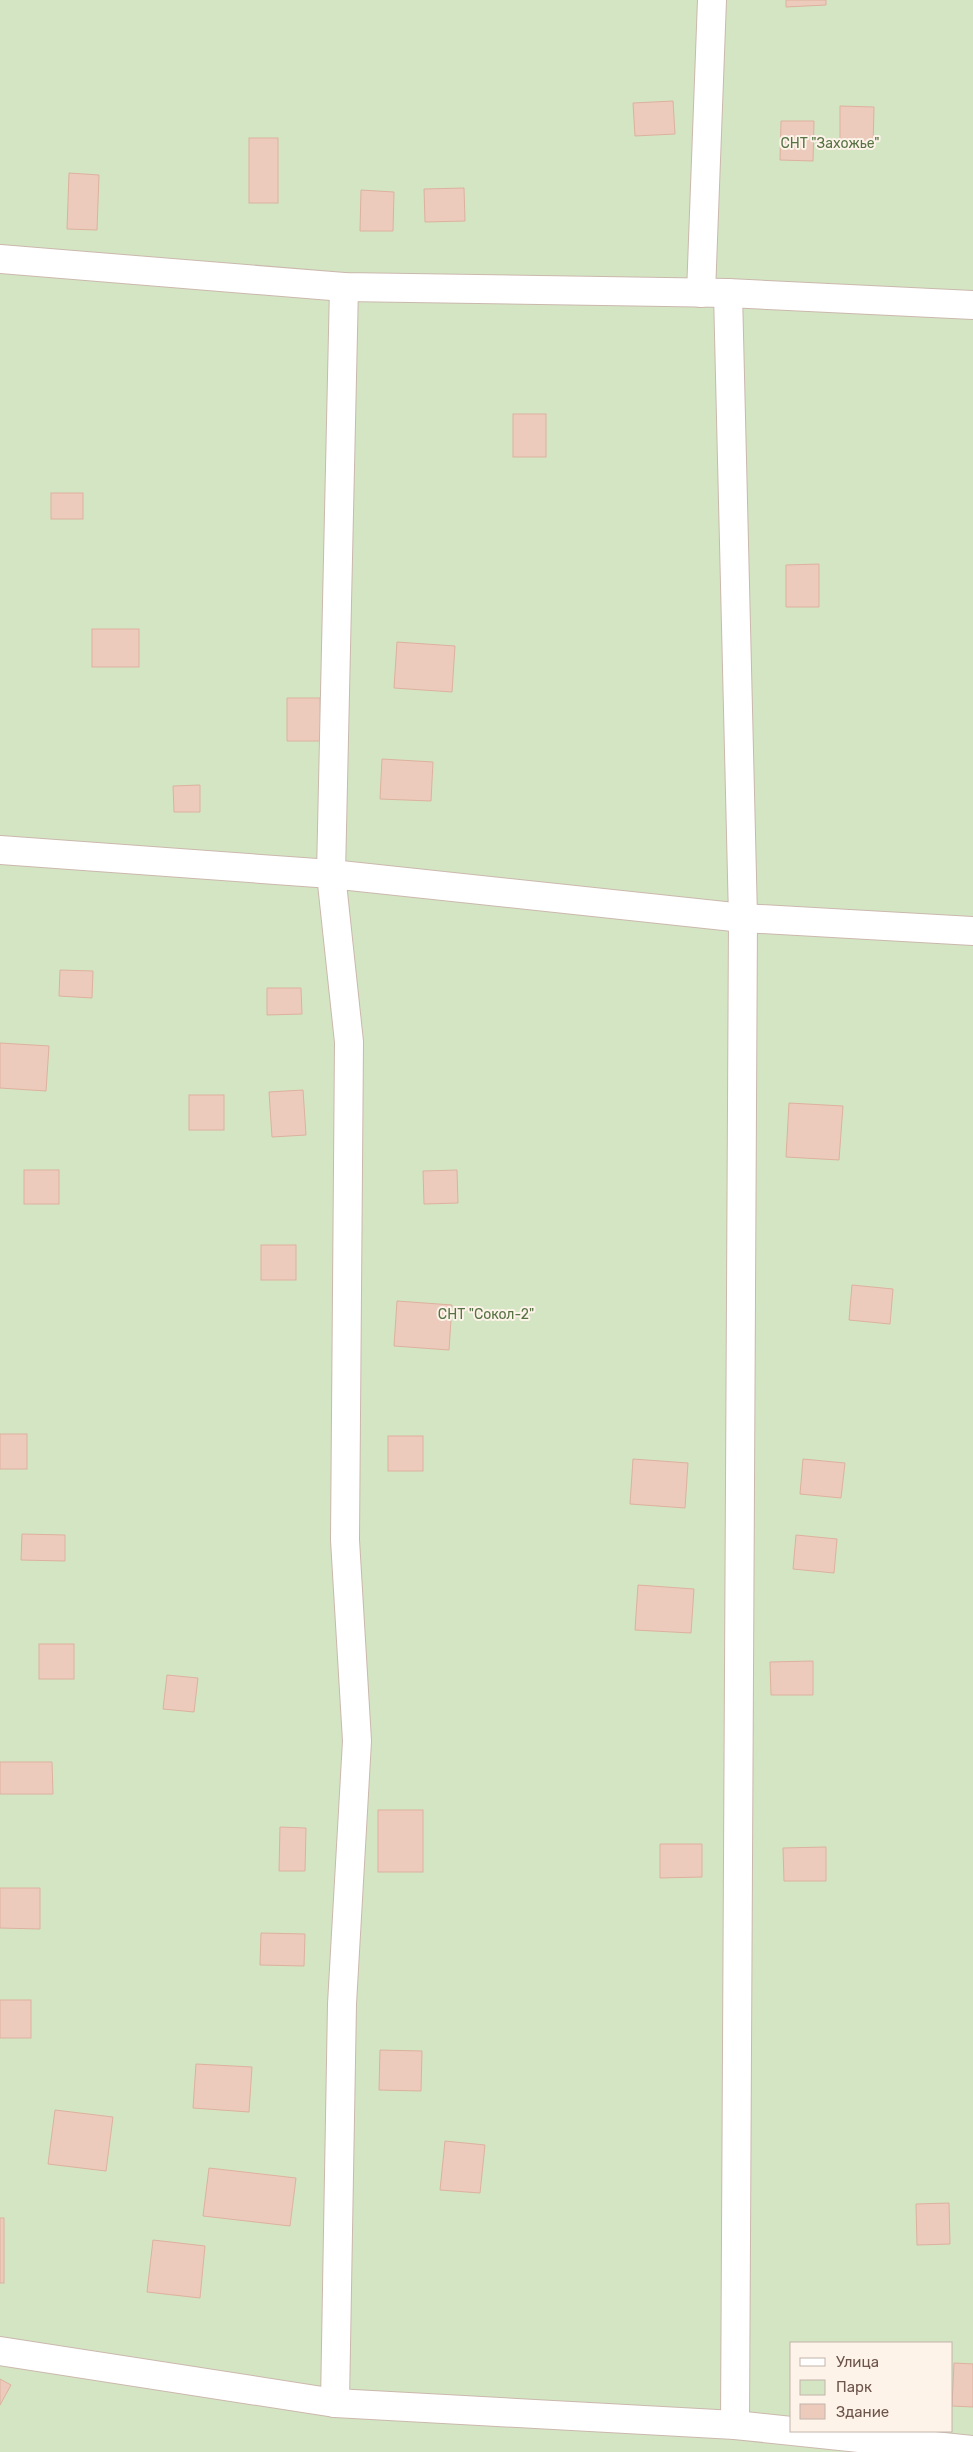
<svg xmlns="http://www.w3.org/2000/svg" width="973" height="2452" viewBox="0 0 973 2452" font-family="Rubik,sans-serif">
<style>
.green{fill:#d4e5c3;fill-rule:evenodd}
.building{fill:#eccbbd;stroke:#ddb19f}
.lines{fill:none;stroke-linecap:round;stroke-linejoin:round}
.minor-casing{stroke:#cbb8ad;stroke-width:30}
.minor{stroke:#fff;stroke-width:28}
.labels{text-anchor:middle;stroke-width:4;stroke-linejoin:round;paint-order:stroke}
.park-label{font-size:14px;fill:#577345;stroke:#fdf3e8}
</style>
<rect width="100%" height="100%" fill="#f9eee3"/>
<path class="green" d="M0,0H973V2452H0ZM792,2343H952V2431H792Z"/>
<g class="building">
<path d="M786,0H826V5L786,7Z"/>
<path d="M673,101L675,134L635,136L633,103Z"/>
<path d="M840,106L874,107L873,147L840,146Z"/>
<path d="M781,121H814L813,161L780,160Z"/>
<rect x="249" y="138" width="29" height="65"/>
<path d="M69,173L99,175L97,230L67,229Z"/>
<path d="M464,188L465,221L425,222L424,189Z"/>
<path d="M361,190L394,192L393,231H360Z"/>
<rect x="513" y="414" width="33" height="43"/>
<rect x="51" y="493" width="32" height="26"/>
<path d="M819,564V607H786V565Z"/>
<rect x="92" y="629" width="47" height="38"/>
<path d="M397,642L455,646L452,692L394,688Z"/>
<path d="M287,698H320L321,741H287Z"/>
<path d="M382,759L433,762L431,801L380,799Z"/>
<path d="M200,785V812H174L173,786Z"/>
<path d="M60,970L93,971L92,998L59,996Z"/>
<path d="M267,988H301L302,1014L267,1015Z"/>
<path d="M0,1043L49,1046L46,1091L0,1088Z"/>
<path d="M303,1090L306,1135L272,1137L269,1092Z"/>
<rect x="189" y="1095" width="35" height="35"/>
<path d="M789,1103L843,1106L839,1160L786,1157Z"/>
<rect x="24" y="1170" width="35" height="34"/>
<path d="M457,1170L458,1203L424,1204L423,1171Z"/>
<rect x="261" y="1245" width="35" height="35"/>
<path d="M852,1285L893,1289L890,1324L849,1320Z"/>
<path d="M397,1301L452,1305L449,1350L394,1346Z"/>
<rect x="0" y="1434" width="27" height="35"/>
<rect x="388" y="1436" width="35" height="35"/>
<path d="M633,1459L688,1463L685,1508L630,1504Z"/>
<path d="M803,1459L845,1463L841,1498L800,1494Z"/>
<path d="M22,1534L65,1535V1561L21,1560Z"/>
<path d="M796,1535L837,1539L834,1573L793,1569Z"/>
<path d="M638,1585L694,1589L691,1633L635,1630Z"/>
<rect x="39" y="1644" width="35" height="35"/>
<path d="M813,1661V1695H771L770,1662Z"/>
<path d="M167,1675L198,1678L194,1712L163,1709Z"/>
<path d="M0,1762H52L53,1794H0Z"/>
<rect x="378" y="1810" width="45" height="62"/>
<path d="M280,1827L306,1828L305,1871H279Z"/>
<path d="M660,1844H702V1877L660,1878Z"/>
<path d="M826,1847V1881H784L783,1848Z"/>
<path d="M0,1888H40V1929L0,1928Z"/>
<path d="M261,1933L305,1934L304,1966L260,1965Z"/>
<rect x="0" y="2000" width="31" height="38"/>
<path d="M380,2050L422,2051L421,2091L379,2090Z"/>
<path d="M196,2064L252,2067L249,2112L193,2108Z"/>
<path d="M55,2110L113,2117L106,2171L48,2164Z"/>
<path d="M445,2141L485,2145L480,2193L440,2190Z"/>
<path d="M209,2168L296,2178L290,2226L203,2216Z"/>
<path d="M949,2203L950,2244L917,2245L916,2204Z"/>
<rect x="0" y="2218" width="4" height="65"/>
<path d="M153,2240L205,2246L200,2298L147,2292Z"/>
<path d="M954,2363L973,2364V2407L952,2406Z"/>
<path d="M0,2379L11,2385L0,2405Z"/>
</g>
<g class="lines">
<g class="minor-casing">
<g id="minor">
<path d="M0,259L344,287L728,293L973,305"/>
<path d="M701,293L712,0"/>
<path d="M728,293L743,918L735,2425"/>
<path d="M0,850L331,874L743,918L973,931"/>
<path d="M0,2351L335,2403L735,2425L973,2450"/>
<path d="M335,2403L342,2004L357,1741L345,1540L349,1042L331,874L344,287"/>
</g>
</g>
<use href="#minor" class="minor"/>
</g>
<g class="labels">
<g class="park-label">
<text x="830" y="148">СНТ "Захожье"</text>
<text x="486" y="1319">СНТ "Сокол-2"</text>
</g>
</g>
<rect x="790" y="2342" width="162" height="90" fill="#fdf3e8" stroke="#c4b4aa"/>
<rect x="800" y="2358" width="25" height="8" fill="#ffffff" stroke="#c4b4aa"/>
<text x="836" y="2367" font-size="15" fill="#6e554c">Улица</text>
<rect x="800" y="2380" width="25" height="15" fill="#d4e5c3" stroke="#c4b4aa"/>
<text x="836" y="2392" font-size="15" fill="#6e554c">Парк</text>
<rect x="800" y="2404" width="25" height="15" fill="#eccbbd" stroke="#c4b4aa"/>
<text x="836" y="2417" font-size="15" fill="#6e554c">Здание</text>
</svg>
